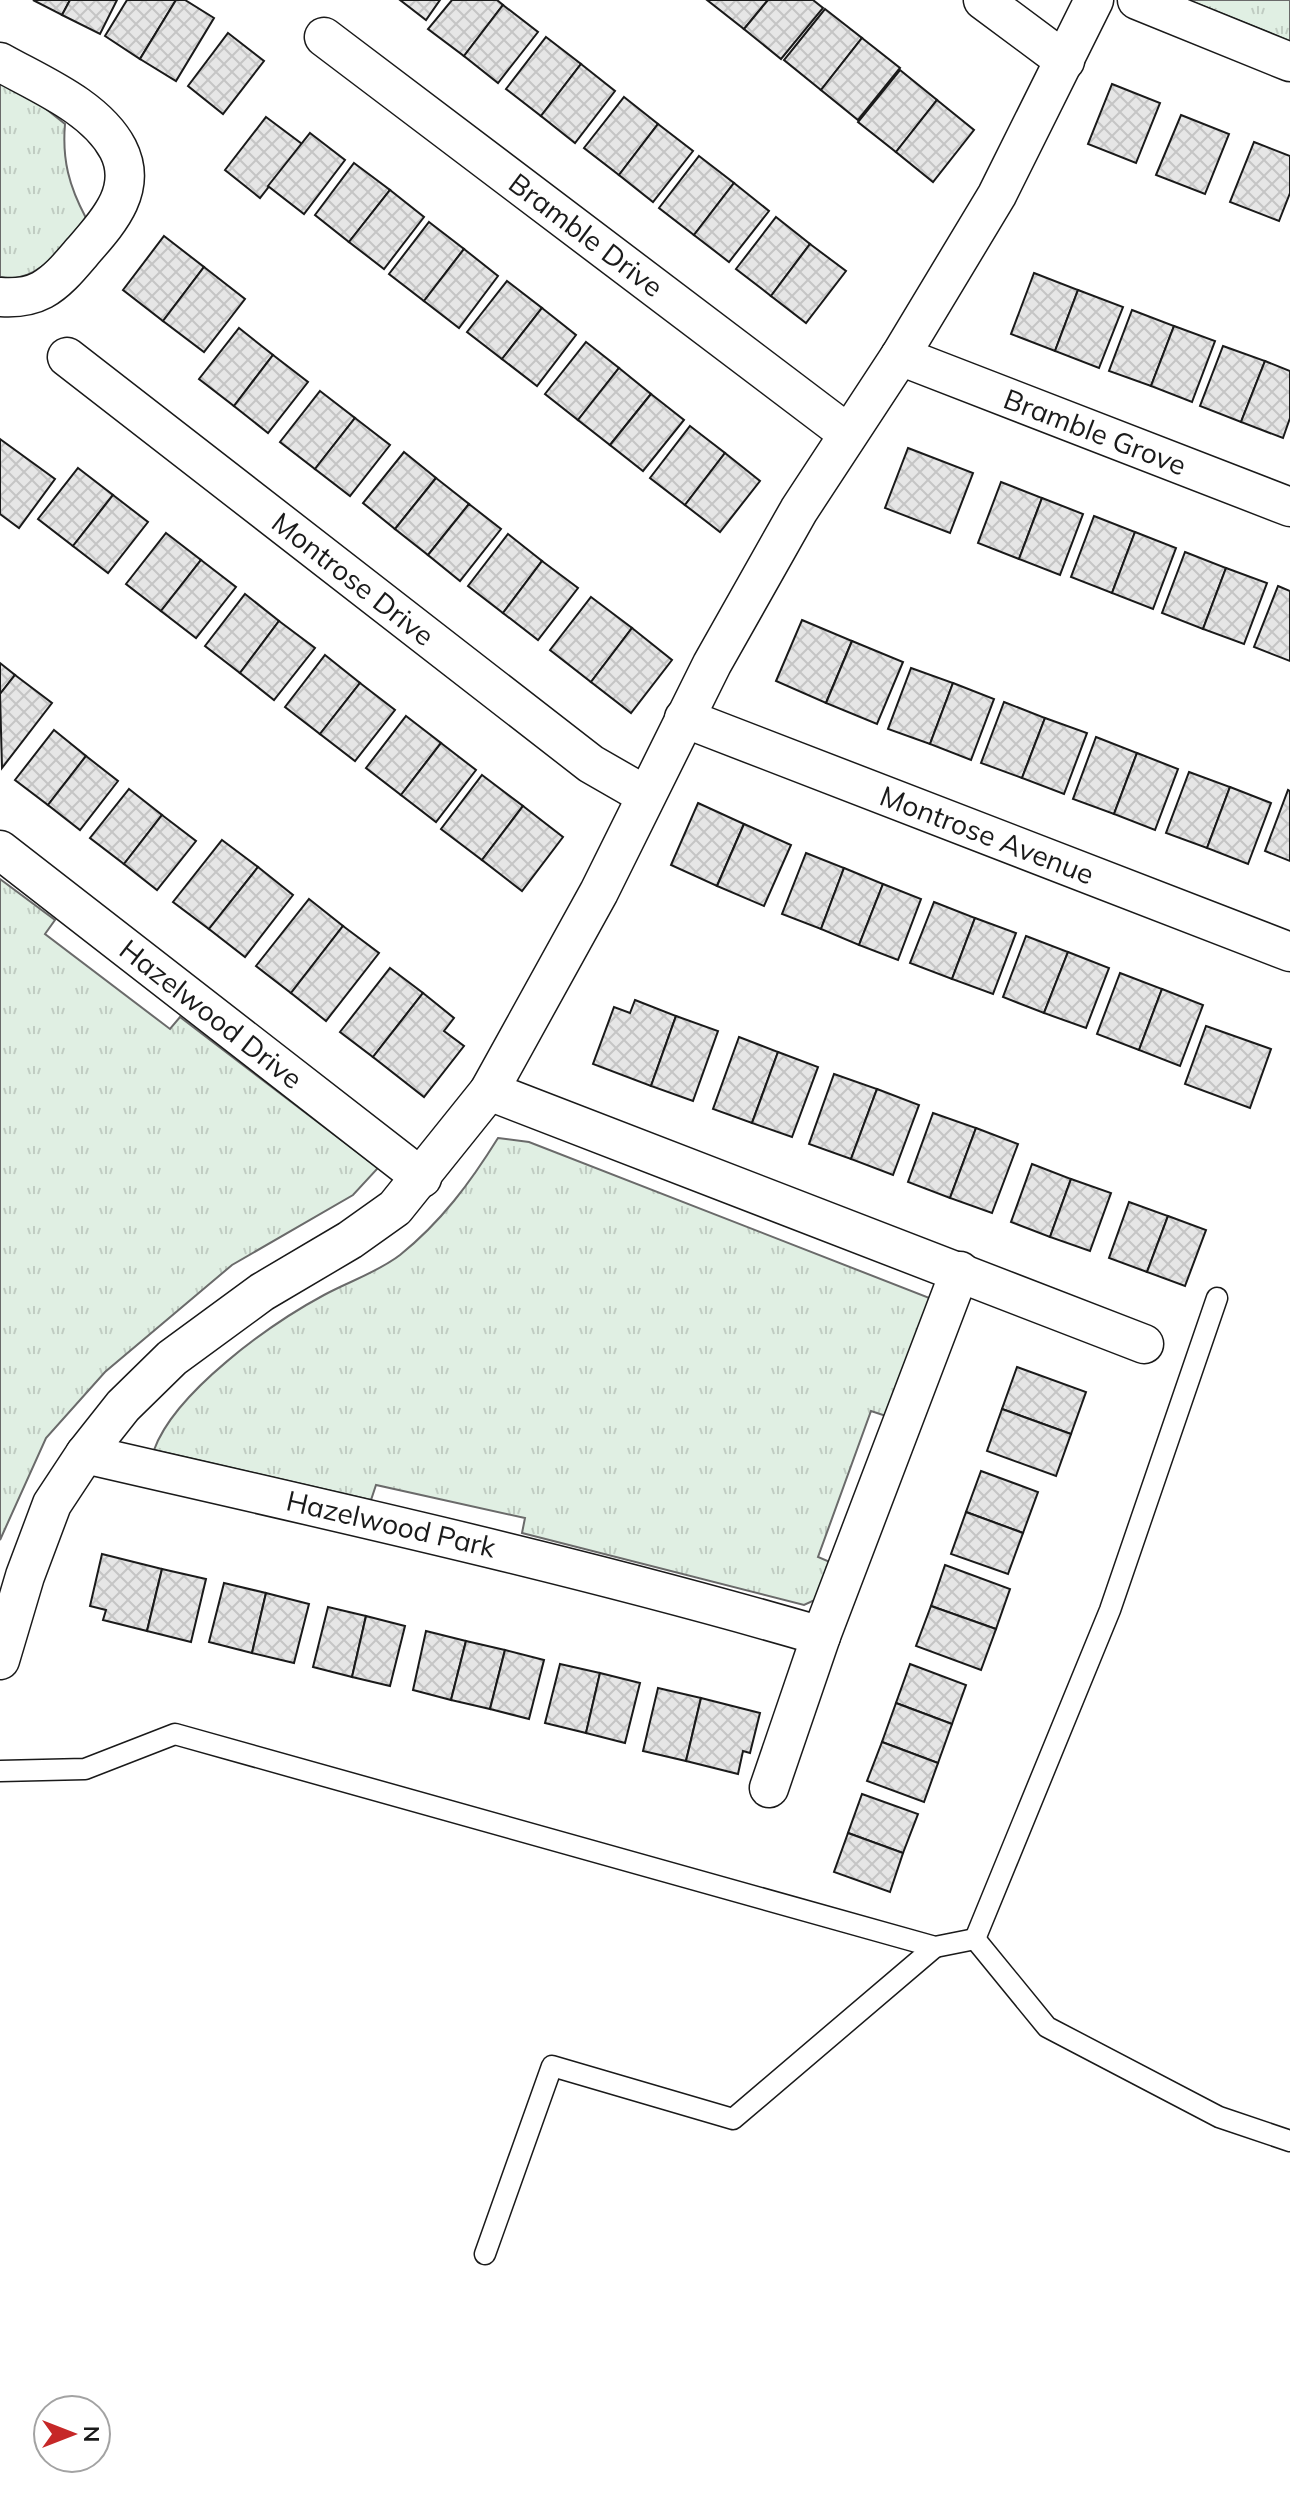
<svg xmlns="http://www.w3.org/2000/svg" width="1290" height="2506" viewBox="0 0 1290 2506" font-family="Mulish,sans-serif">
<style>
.grass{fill:url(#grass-tufts);stroke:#6a6a6a;stroke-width:2}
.building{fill:url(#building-cross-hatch);stroke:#1a1a1a;stroke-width:2}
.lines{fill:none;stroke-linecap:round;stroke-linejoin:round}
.service-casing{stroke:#1a1a1a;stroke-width:23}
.minor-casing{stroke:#1a1a1a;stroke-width:41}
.service{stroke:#fff;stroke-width:20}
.minor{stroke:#fff;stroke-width:38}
.labels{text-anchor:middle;stroke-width:6;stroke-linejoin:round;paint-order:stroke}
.street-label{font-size:28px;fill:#1a1a1a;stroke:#fff}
</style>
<defs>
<pattern id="grass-tufts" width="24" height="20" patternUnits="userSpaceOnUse" patternTransform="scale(2)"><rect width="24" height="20" fill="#e0efe3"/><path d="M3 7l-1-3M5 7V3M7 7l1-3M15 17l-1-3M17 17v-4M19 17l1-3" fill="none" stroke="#c0ccc2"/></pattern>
<pattern id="building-cross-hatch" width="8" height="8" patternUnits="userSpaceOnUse" patternTransform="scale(2)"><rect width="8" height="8" fill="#e6e6e6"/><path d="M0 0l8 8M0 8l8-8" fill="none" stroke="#c5c5c5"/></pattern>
</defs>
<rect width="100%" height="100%" fill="#fff"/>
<g class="grass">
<path d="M1188,0H1290V41Z"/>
<path d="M0,82L36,101L65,124C62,160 69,186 86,218C64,243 39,286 0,277Z"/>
<path d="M0,879L55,920L45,934L170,1029L180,1017L378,1168L353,1195L232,1265L105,1372L46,1438L0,1540Z"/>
<path d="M498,1138L529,1142L932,1299L886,1416L871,1411L818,1557L830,1562L817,1599L804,1605L522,1533L525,1518L376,1485L371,1500L154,1450C175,1392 270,1324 324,1295C348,1282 378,1272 400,1255C441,1222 470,1183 498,1138Z"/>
</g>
<g class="building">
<path d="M33,0H70L62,15Z"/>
<path d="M70,0H117L100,34L62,15Z"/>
<path d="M127,0H176L140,59L105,36Z"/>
<path d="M176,0H185L214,18L176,81L140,59Z"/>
<path d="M400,0H440L426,20Z"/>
<path d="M452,0H497L503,5L464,56L428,29Z"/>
<path d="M707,0H768L744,29Z"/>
<path d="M768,0H813L823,8L781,59L744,29Z"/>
<path d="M503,5L538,32L498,83L464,56Z"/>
<path d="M825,9L862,38L821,90L784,60Z"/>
<path d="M228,33L264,61L223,114L188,86Z"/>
<path d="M546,37L581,64L541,116L506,89Z"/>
<path d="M862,38L900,68L858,120L821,90Z"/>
<path d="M581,64L615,91L575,143L541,116Z"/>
<path d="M900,70L937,100L896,152L858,122Z"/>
<path d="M1112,84L1160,103L1136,163L1088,144Z"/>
<path d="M624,97L658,124L619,175L584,148Z"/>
<path d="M937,100L974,130L933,182L896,152Z"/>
<path d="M1181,115L1229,134L1205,194L1156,175Z"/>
<path d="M266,117L302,144L260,198L225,170Z"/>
<path d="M658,124L693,151L653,202L619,175Z"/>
<path d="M310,133L345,160L304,214L268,186Z"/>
<path d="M1254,142L1290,156V193L1279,221L1230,202Z"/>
<path d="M699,156L734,183L694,235L659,208Z"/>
<path d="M354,163L390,190L349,242L315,215Z"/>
<path d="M734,183L769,211L729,262L694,235Z"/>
<path d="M390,190L424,217L384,269L349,242Z"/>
<path d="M776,217L810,244L771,296L736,269Z"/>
<path d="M429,222L464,249L424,301L389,274Z"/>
<path d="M164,236L204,267L163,321L123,290Z"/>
<path d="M810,244L846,271L806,323L771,296Z"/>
<path d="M464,249L498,276L459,328L424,301Z"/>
<path d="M204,267L245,299L204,352L163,321Z"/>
<path d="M1034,273L1078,290L1055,351L1011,334Z"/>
<path d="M507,281L542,308L502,359L467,332Z"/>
<path d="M1078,290L1123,307L1099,368L1055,351Z"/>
<path d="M542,308L576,335L537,386L502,359Z"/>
<path d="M1132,310L1174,326L1151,386L1109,371Z"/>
<path d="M1174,326L1215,341L1192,402L1151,386Z"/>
<path d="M239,328L273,355L234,406L199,379Z"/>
<path d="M586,342L619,368L578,420L545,394Z"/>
<path d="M1223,346L1265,361L1241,422L1200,406Z"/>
<path d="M273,355L308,382L268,433L234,406Z"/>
<path d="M1265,361L1290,371V418L1283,438L1241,422Z"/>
<path d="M619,368L651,394L610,445L578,420Z"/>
<path d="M320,391L355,418L315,469L280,442Z"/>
<path d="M651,394L684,420L643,471L610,445Z"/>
<path d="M355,418L390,445L350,496L315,469Z"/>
<path d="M690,426L725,453L685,505L650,478Z"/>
<path d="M0,439L55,479L19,528L0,514Z"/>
<path d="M908,448L973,473L950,533L885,508Z"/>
<path d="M404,452L436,478L395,529L363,503Z"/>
<path d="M725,453L760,481L720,532L685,505Z"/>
<path d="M78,468L113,495L73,546L38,519Z"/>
<path d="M436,478L469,504L428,555L395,529Z"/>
<path d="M1001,482L1042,498L1019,559L978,543Z"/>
<path d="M113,495L148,522L108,573L73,546Z"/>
<path d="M1042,498L1083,514L1060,575L1019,559Z"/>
<path d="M469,504L501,529L460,581L428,555Z"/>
<path d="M1094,516L1135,532L1112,593L1071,577Z"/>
<path d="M1135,532L1176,548L1153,609L1112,593Z"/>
<path d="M166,533L201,560L161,611L126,584Z"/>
<path d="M508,534L542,561L503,613L468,586Z"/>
<path d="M1185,552L1226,568L1203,629L1162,613Z"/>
<path d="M201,560L236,587L196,638L161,611Z"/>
<path d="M542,561L578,588L538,640L503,613Z"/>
<path d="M1226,568L1267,583L1244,644L1203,629Z"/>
<path d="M1278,586L1290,591V661L1254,647Z"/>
<path d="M245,594L279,621L240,673L205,646Z"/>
<path d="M591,597L632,628L591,682L550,650Z"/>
<path d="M802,620L852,641L826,703L776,681Z"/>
<path d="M279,621L315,648L274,700L240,673Z"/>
<path d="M632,628L672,660L631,713L591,682Z"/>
<path d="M852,641L903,662L877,724L826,703Z"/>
<path d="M325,655L360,683L320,734L285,707Z"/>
<path d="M0,663L15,675L0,694Z"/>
<path d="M911,668L953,683L930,744L888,729Z"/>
<path d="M15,675L52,703L2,768L0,694Z"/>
<path d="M360,683L395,710L355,761L320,734Z"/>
<path d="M953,683L994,699L971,760L930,744Z"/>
<path d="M1004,702L1045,718L1022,778L981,763Z"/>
<path d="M406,716L441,743L401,795L366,768Z"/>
<path d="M1045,718L1087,733L1064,794L1022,778Z"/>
<path d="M54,730L86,756L48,805L15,780Z"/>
<path d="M1096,737L1137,753L1114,814L1073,799Z"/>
<path d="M441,743L476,770L436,822L401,795Z"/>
<path d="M1137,753L1178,769L1155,830L1114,814Z"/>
<path d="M86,756L118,781L80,830L48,805Z"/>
<path d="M1189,772L1230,787L1207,848L1166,833Z"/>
<path d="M482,775L523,806L482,860L441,829Z"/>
<path d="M1230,787L1271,803L1248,864L1207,848Z"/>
<path d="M129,789L162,815L124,864L90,838Z"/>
<path d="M1288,790L1290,791V861L1265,851Z"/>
<path d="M698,803L744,824L717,886L671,865Z"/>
<path d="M523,806L563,837L522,891L482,860Z"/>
<path d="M162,815L196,841L157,890L124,864Z"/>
<path d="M744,824L791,845L764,906L717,886Z"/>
<path d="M222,840L258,867L209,929L173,902Z"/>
<path d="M806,853L844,868L821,929L782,914Z"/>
<path d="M258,867L293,895L245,957L209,929Z"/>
<path d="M844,868L883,884L859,945L821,929Z"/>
<path d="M883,884L921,899L898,960L859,945Z"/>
<path d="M309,899L343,926L291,993L256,966Z"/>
<path d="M934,902L975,918L952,979L910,963Z"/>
<path d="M975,918L1016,933L993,994L952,979Z"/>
<path d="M343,926L379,953L326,1021L291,993Z"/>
<path d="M1026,936L1068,952L1044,1013L1003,997Z"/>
<path d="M1068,952L1109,968L1086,1028L1044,1013Z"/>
<path d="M390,968L423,993L373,1057L340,1032Z"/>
<path d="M1120,973L1162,989L1139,1050L1097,1034Z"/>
<path d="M1162,989L1203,1005L1180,1066L1139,1050Z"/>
<path d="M423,993L454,1018L444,1031L464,1046L424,1097L373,1057Z"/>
<path d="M635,1000L676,1016L651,1086L593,1064L614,1007L630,1013Z"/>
<path d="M676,1016L718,1031L693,1101L651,1086Z"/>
<path d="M1206,1026L1271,1049L1250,1108L1185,1084Z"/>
<path d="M739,1037L778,1052L752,1123L713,1109Z"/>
<path d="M778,1052L818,1067L792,1137L752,1123Z"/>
<path d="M834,1074L877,1089L851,1159L809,1144Z"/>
<path d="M877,1089L919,1105L893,1175L851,1159Z"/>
<path d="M933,1113L976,1128L950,1198L908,1182Z"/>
<path d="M976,1128L1018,1144L992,1213L950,1198Z"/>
<path d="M1032,1164L1071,1179L1050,1237L1011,1222Z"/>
<path d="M1071,1179L1111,1193L1090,1251L1050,1237Z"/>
<path d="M1129,1202L1168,1216L1147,1272L1109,1258Z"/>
<path d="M1168,1216L1206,1230L1185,1286L1147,1272Z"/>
<path d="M1017,1367L1086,1392L1071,1434L1002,1409Z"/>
<path d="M1002,1409L1071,1434L1056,1476L987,1451Z"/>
<path d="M981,1471L1038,1492L1023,1533L966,1512Z"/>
<path d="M966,1512L1023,1533L1008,1574L951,1554Z"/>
<path d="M102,1554L162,1569L147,1631L103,1620L106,1610L90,1606Z"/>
<path d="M945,1565L1010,1589L996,1629L931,1606Z"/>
<path d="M162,1569L206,1579L191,1642L147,1631Z"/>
<path d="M224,1583L266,1593L252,1653L209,1642Z"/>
<path d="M266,1593L309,1604L294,1663L252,1653Z"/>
<path d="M931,1606L996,1629L981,1670L916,1646Z"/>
<path d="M328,1607L366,1616L352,1677L313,1667Z"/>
<path d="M366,1616L405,1626L390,1686L352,1677Z"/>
<path d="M426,1631L466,1641L451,1700L413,1690Z"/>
<path d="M466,1641L505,1650L490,1709L451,1700Z"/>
<path d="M505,1650L544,1660L529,1719L490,1709Z"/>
<path d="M560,1664L600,1673L586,1733L545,1723Z"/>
<path d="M910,1664L966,1685L952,1724L896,1703Z"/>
<path d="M600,1673L640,1683L625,1743L586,1733Z"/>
<path d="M658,1688L701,1698L686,1761L643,1751Z"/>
<path d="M701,1698L760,1713L750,1753L743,1751L738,1774L686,1761Z"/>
<path d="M896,1703L952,1724L938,1763L882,1742Z"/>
<path d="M882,1742L938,1763L924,1802L867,1781Z"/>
<path d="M862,1794L918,1814L903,1853L848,1833Z"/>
<path d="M848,1833L903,1853L890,1892L834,1872Z"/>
</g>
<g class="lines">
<g class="service-casing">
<g id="service">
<path d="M0,1771L85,1769L175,1734L935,1947L975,1939"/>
<path d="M975,1939L1110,1610L1217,1298"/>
<path d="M975,1939L1047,2027L1219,2117L1290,2141"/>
<path d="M485,2254L552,2066L733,2119L935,1947"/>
</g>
</g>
<g class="minor-casing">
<g id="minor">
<path d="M983,0L1065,61"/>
<path d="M1137,0L1290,62"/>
<path d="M324,37L847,433"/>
<path d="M0,62C39,84 96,107 118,149C139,190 107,223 82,252C70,266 58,281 42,290C29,297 14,298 0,297"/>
<path d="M900,356L1290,507"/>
<path d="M67,357L591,764L645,795"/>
<path d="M684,718L1290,952"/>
<path d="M0,850L422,1178"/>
<path d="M489,1091L1144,1344"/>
<path d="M960,1271L821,1636C578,1565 332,1511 85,1454L123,1406L172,1358L262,1292L350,1240L395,1208L489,1091L599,892L712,664L799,510L900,356L997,195L1094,0"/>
<path d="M0,1660L25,1576L52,1504L85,1454"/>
<path d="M769,1788L821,1636"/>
</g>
</g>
<use href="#service" class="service"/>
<use href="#minor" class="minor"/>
</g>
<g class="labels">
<g class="street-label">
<text transform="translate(586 235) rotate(37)" y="10">Bramble Drive</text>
<text transform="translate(1095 432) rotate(21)" y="10">Bramble Grove</text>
<text transform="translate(353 579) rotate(38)" y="10">Montrose Drive</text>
<text transform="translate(987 835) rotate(21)" y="10">Montrose Avenue</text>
<text transform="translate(211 1014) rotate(38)" y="10">Hazelwood Drive</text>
<text transform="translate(391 1524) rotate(13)" y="10">Hazelwood Park</text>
</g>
</g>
<g transform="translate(72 2434) rotate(90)"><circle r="38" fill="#ffffff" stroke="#a3a3a3" stroke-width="2"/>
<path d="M0-6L14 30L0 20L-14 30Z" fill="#c62828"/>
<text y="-12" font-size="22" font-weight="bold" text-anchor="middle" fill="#1a1a1a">N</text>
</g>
</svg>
